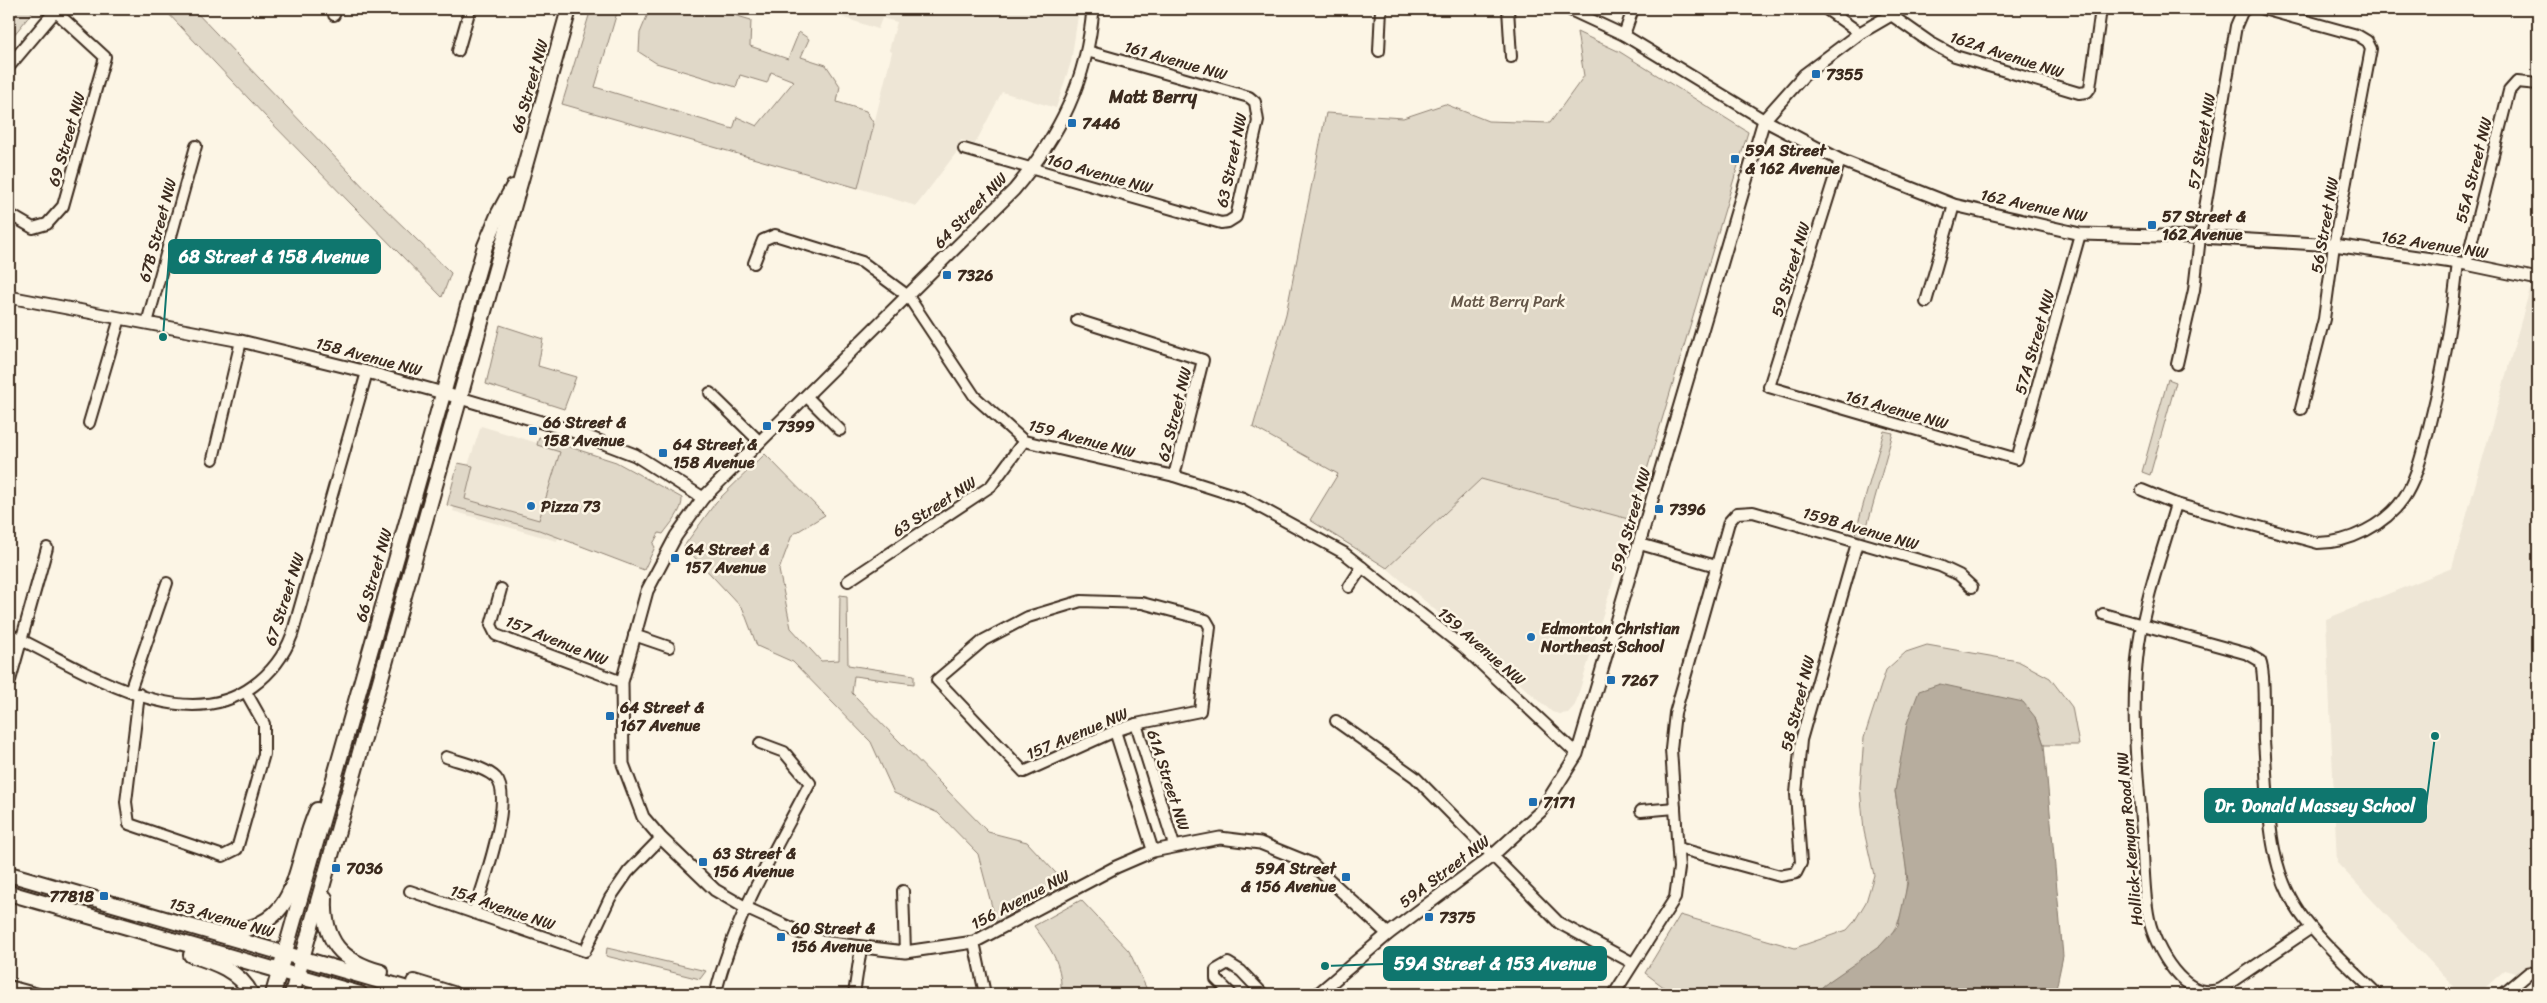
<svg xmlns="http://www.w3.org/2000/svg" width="2547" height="1003" viewBox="0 0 2547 1003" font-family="Sriracha,sans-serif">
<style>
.built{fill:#eee6d6}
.green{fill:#e0d8c8;stroke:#8e8173}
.water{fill:#b7ad9e;stroke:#85796b}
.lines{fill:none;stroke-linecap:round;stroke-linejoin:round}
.minor-casing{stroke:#3b2a1e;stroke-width:14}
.tertiary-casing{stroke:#3b2a1e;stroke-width:15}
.secondary-casing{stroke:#3b2a1e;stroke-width:18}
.minor{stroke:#fcf5e5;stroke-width:10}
.tertiary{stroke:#fcf5e5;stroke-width:11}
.secondary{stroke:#fcf5e5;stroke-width:14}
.poi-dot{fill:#1f6fb2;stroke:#fcf5e5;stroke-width:2}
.labels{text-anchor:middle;stroke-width:5;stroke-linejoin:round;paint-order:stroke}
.street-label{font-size:16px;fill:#3b2a1e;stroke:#fcf5e5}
.poi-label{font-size:16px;font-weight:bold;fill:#3b2a1e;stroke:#fcf5e5;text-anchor:start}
.park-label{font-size:16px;fill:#645648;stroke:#fcf5e5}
.neighbourhood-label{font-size:18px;font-weight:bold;fill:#3b2a1e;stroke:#fcf5e5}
.leader{fill:none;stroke:#0f766e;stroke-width:2}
.callout-dot{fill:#0f766e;stroke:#fcf5e5;stroke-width:2}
.callout{fill:#0f766e;stroke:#0f766e;stroke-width:2}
.callout-label{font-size:18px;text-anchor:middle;font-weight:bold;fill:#fff}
</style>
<rect width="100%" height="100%" fill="#fcf5e5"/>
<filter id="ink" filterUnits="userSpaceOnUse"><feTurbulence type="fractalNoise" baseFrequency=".02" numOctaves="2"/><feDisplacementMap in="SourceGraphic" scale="10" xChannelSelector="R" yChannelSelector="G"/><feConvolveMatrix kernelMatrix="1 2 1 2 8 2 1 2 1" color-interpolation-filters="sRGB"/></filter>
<g filter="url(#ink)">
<g class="built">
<path d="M817,9H1079L1071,62L1056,108L1002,92L975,144L961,140L956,153L916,206L858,188L892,52L889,50L897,22L882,18L878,29Z"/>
<path d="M2530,289L2538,292V979L2505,970L2478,994H2461L2337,863L2326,619L2452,568Z"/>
<path d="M481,426L580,456L557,541L453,511Z"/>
<path d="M1481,479L1632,520L1575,705L1568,713L1559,714L1552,712L1387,568Z"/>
</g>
<g class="green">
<path d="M9,9H35L9,41Z"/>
<path d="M164,9H193L374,198L451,273L442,297L267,118Z"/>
<path d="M591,9H618L595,87L733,129L737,117L757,126L794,81L771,72L767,83L740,75L736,87L656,63L639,52L640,33L650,9H714L751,20L750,46L788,59L799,32L809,39L801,57L826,65L840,86L837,102L866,111L874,124L858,188L562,104Z"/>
<path d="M1577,32L1620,52L1748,132L1632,520L1481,479L1387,568L1310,520L1338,474L1253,427L1286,314L1326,113L1403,118L1445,104L1488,121L1550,123L1584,76Z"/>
<path d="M500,325L543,339L538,366L576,377L564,409L486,384Z"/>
<path d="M2168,379L2176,382L2150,475L2142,472Z"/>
<path d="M1884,431L1893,433L1864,537L1855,534Z"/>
<path d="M539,437L616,462L682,498C683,511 670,524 663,534L659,533L653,544L655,547L644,570L539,530L447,505L458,463L473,466L465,499L539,520L560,452L537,445Z"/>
<path d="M765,454L825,515L792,535L779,570L791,628L821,661L839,660L840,595L847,596L848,665L914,675V684L854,676L852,693L988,832L1027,842L1066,884L996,922L978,854L938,813L894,793L871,742L793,662L757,646L743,609L684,546L716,502Z"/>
<path d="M1927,645L2018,661L2050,678L2072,707L2079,745H2044L2035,717L1895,791C1902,840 1924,909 1879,947C1859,964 1834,976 1814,994H1673L1645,973L1680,915L1795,948L1847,930L1854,922L1866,902L1874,875L1864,831L1860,787L1864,738L1886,670L1906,652Z"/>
<path d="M1081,900L1129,951L1149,994L1061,991C1062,962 1050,948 1034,926Z"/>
<path d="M607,948L706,971L700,979L606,956Z"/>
</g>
<path class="water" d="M1940,684L2023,702L2035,717L2044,745L2063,956L2055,994H1814L1828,982L1880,946L1898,926L1908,881L1895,791L1907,723L1919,691Z"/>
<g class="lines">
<g class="minor-casing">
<g id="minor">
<path d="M1508,9L1511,57"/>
<path d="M1568,9L1624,35L1764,120"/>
<path d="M1826,9L1860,33"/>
<path d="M2263,9L2357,35L2367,41L2371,49L2334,245L2324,319L2301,409"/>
<path d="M334,15L336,9"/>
<path d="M1891,15L1931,43L1955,56L2079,93L2087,92L2090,88L2101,9"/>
<path d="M1624,35L1633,9"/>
<path d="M458,51L470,9"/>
<path d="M1379,51L1381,9"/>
<path d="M964,149L1221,223L1228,222L1236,217L1258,121L1255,102L1249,97L1087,51"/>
<path d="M1840,160L1769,387L2017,459L2080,234"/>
<path d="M9,214L33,228L47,224L63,206L105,57L55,11"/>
<path d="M754,263L763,240L775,235L862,262L908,296L975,397L1024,441L1174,476L1243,498L1344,553L1463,647L1577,754"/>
<path d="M2466,264L2509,91L2517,82L2538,84"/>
<path d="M1926,302L1954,205"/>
<path d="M1077,320L1203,360L1174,476"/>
<path d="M147,323L196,146"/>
<path d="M2177,364L2194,290L2200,237L2236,26L2242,12L2246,9"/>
<path d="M710,393L760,442"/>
<path d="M806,396L840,430"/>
<path d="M89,423L120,318"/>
<path d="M213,459L241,341"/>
<path d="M2142,490L2176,504"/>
<path d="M1640,544L1716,566"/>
<path d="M848,581L991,486L1024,441"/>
<path d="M1349,587L1362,567"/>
<path d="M501,589L491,625L496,635L622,682"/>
<path d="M1081,601L1142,603L1206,620L1210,627L1200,711L1136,724L1115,731L1024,772L937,680L984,640L1028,617Z"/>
<path d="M2103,614L2248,654L2260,661C2266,674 2263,723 2264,741C2269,803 2265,869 2305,920C2326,947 2353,970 2377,994"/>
<path d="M9,634C77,665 180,740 253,686C271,673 284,656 292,635L367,372"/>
<path d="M634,635L669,647"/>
<path d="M9,684L47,548"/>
<path d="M130,691L167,583"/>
<path d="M139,694L126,802L129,824L223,856L237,849L264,754V724L246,692"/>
<path d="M1336,721L1415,777L1559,923L1633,963"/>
<path d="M1136,724L1174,845"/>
<path d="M1115,731L1153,851"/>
<path d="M446,757C460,762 485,767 496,778C515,798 482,888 474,913"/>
<path d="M1641,811L1675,808"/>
<path d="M1678,848L1780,876L1796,873L1801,863L1796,794L1801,740L1857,543"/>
<path d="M410,891L585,951L610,898L628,872L661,838"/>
<path d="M903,891L905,952"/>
<path d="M2311,928L2221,989C2185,1003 2155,948 2149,919C2143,891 2144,861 2142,832C2137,769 2130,706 2139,643C2146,596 2163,550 2176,504L2318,543C2349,543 2385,525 2403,499C2416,480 2421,457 2427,435C2442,378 2452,322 2458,263"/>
<path d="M974,942L985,994"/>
<path d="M9,986L38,994"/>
<path d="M716,992C734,918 775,850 810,783L784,752L760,743"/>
<path d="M854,994L861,948"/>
<path d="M1231,994L1216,979V970L1228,963L1241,971L1263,994"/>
<path d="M1614,994L1675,898L1679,868L1671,749L1675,713L1729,522L1737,513L1753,512L1940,566L1959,575L1972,587"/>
</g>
</g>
<g class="tertiary-casing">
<g id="tertiary">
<path d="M1093,9C1087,81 1060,135 1014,190L703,498L676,536L647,591L622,682L623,764L643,817L661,838L715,890L746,908L821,942L905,952L974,942L1116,867L1153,851L1220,838L1260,843L1312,864L1388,934"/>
<path d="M9,66L57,9"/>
<path d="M1764,120L1840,160L1954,205L2080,234L2200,237L2334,245L2466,264L2538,279"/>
<path d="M9,297L241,341L367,372L443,393L575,432L635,455L703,498"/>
<path d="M1318,994L1388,934L1492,856L1541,811L1577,754L1764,120L1804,75L1860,33L1891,15L1896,9"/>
<path d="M2504,994L2529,973"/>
</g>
</g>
<g class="secondary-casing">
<g id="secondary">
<path d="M9,874L425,994"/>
<path d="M9,893L360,994"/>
<path d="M325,898C323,941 341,961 381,972"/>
<path d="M225,932C302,928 292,866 317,810"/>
<path d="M191,955C214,962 240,971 251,994"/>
<path d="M414,982L453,994"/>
<path d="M273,994L485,246L499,213L513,187"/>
<path d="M292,994L569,9"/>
</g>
</g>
<use href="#minor" class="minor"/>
<use href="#tertiary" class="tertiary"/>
<use href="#secondary" class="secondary"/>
</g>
</g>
<g class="poi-dot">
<rect x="1811" y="69" width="10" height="10" rx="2.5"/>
<rect x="1067" y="118" width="10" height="10" rx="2.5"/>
<rect x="1730" y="154" width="10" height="10" rx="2.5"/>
<rect x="2147" y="220" width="10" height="10" rx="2.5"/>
<rect x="942" y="270" width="10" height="10" rx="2.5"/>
<rect x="762" y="421" width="10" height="10" rx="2.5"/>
<rect x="528" y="426" width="10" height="10" rx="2.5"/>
<rect x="658" y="448" width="10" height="10" rx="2.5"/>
<circle cx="531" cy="506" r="5"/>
<rect x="1654" y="504" width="10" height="10" rx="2.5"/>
<rect x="670" y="553" width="10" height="10" rx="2.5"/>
<circle cx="1531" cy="637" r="5"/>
<rect x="1606" y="675" width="10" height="10" rx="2.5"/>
<rect x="605" y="711" width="10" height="10" rx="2.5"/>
<rect x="1528" y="797" width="10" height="10" rx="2.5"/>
<rect x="698" y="857" width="10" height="10" rx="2.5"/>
<rect x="331" y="863" width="10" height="10" rx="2.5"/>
<rect x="1341" y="872" width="10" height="10" rx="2.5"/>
<rect x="99" y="891" width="10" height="10" rx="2.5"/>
<rect x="1424" y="912" width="10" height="10" rx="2.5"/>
<rect x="776" y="932" width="10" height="10" rx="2.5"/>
</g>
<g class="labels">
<g class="street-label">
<text transform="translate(2007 54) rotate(18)" y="6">162A Avenue NW</text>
<text transform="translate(1176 60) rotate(16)" y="6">161 Avenue NW</text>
<text transform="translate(529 86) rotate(-74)" y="6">66 Street NW</text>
<text transform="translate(66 139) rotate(-74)" y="6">69 Street NW</text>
<text transform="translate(2201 141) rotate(-80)" y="6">57 Street NW</text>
<text transform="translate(1231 160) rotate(-78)" y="6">63 Street NW</text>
<text transform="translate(2473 170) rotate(-76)" y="6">55A Street NW</text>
<text transform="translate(1100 173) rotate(16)" y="6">160 Avenue NW</text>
<text transform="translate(2034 205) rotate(12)" y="6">162 Avenue NW</text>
<text transform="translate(970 210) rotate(-46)" y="6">64 Street NW</text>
<text transform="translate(2324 225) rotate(-80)" y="6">56 Street NW</text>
<text transform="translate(157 230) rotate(-75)" y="6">67B Street NW</text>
<text transform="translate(2435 244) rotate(9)" y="6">162 Avenue NW</text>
<text transform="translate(1790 269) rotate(-73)" y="6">59 Street NW</text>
<text transform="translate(2034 342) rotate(-74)" y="6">57A Street NW</text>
<text transform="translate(369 356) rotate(15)" y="6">158 Avenue NW</text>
<text transform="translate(1897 409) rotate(16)" y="6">161 Avenue NW</text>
<text transform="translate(1174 414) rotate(-76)" y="6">62 Street NW</text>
<text transform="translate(1082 438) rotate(15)" y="6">159 Avenue NW</text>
<text transform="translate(934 506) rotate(-33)" y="6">63 Street NW</text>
<text transform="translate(1630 520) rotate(-74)" y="6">59A Street NW</text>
<text transform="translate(1861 528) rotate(16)" y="6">159B Avenue NW</text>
<text transform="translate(373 575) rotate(-74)" y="6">66 Street NW</text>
<text transform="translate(284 599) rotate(-72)" y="6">67 Street NW</text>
<text transform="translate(557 640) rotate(22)" y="6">157 Avenue NW</text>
<text transform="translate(1482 646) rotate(41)" y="6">159 Avenue NW</text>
<text transform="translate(1797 703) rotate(-76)" y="6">58 Street NW</text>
<text transform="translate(1077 733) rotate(-23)" y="6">157 Avenue NW</text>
<text transform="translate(1169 780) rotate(72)" y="6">61A Street NW</text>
<text transform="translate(2129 839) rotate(-95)" y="6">Hollick-Kenyon Road NW</text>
<text transform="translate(1444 871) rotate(-37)" y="6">59A Street NW</text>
<text transform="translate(1020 899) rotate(-28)" y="6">156 Avenue NW</text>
<text transform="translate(503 907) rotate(19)" y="6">154 Avenue NW</text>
<text transform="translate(222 917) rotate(16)" y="6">153 Avenue NW</text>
</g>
<g class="poi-label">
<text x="1826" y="80">7355</text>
<text x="1082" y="129">7446</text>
<text x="1745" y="156">59A Street<tspan x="1745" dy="18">&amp; 162 Avenue</tspan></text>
<text x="2162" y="222">57 Street &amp;<tspan x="2162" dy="18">162 Avenue</tspan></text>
<text x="957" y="281">7326</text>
<text x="543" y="428">66 Street &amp;<tspan x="543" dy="18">158 Avenue</tspan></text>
<text x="777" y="432">7399</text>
<text x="673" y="450">64 Street &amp;<tspan x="673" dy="18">158 Avenue</tspan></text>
<text x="541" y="512">Pizza 73</text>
<text x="1669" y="515">7396</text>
<text x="685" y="555">64 Street &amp;<tspan x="685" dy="18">157 Avenue</tspan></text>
<text x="1541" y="634">Edmonton Christian<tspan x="1541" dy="18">Northeast School</tspan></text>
<text x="1621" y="686">7267</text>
<text x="620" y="713">64 Street &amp;<tspan x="620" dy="18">167 Avenue</tspan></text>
<text x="1543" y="808">7171</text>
<text x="713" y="859">63 Street &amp;<tspan x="713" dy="18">156 Avenue</tspan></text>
<text x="346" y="874">7036</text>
<text x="1336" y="874" text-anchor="end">59A Street<tspan x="1336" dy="18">&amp; 156 Avenue</tspan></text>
<text x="94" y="902" text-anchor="end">77818</text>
<text x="1439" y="923">7375</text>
<text x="791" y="934">60 Street &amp;<tspan x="791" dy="18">156 Avenue</tspan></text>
</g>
<g class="park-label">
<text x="1508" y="307">Matt Berry Park</text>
</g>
<g class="neighbourhood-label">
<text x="1153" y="103">Matt Berry</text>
</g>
</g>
<path class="leader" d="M163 337L169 257M2435 736L2426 806M1325 966L1384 964"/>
<g class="callout-dot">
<circle cx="163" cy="337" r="5"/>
<circle cx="2435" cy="736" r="5"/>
<circle cx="1325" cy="966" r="5"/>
</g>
<g class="callout">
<rect x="169" y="240" width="211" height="33" rx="5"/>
<rect x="2205" y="789" width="221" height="33" rx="5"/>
<rect x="1384" y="947" width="222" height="33" rx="5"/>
</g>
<g class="callout-label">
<text x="274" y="263">68 Street &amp; 158 Avenue</text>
<text x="2315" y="812">Dr. Donald Massey School</text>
<text x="1495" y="970">59A Street &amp; 153 Avenue</text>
</g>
<rect width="2547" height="1003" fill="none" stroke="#fcf5e5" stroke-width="30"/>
<rect x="15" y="15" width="2517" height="973" fill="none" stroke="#3b2a1e" stroke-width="2" filter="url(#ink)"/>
</svg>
